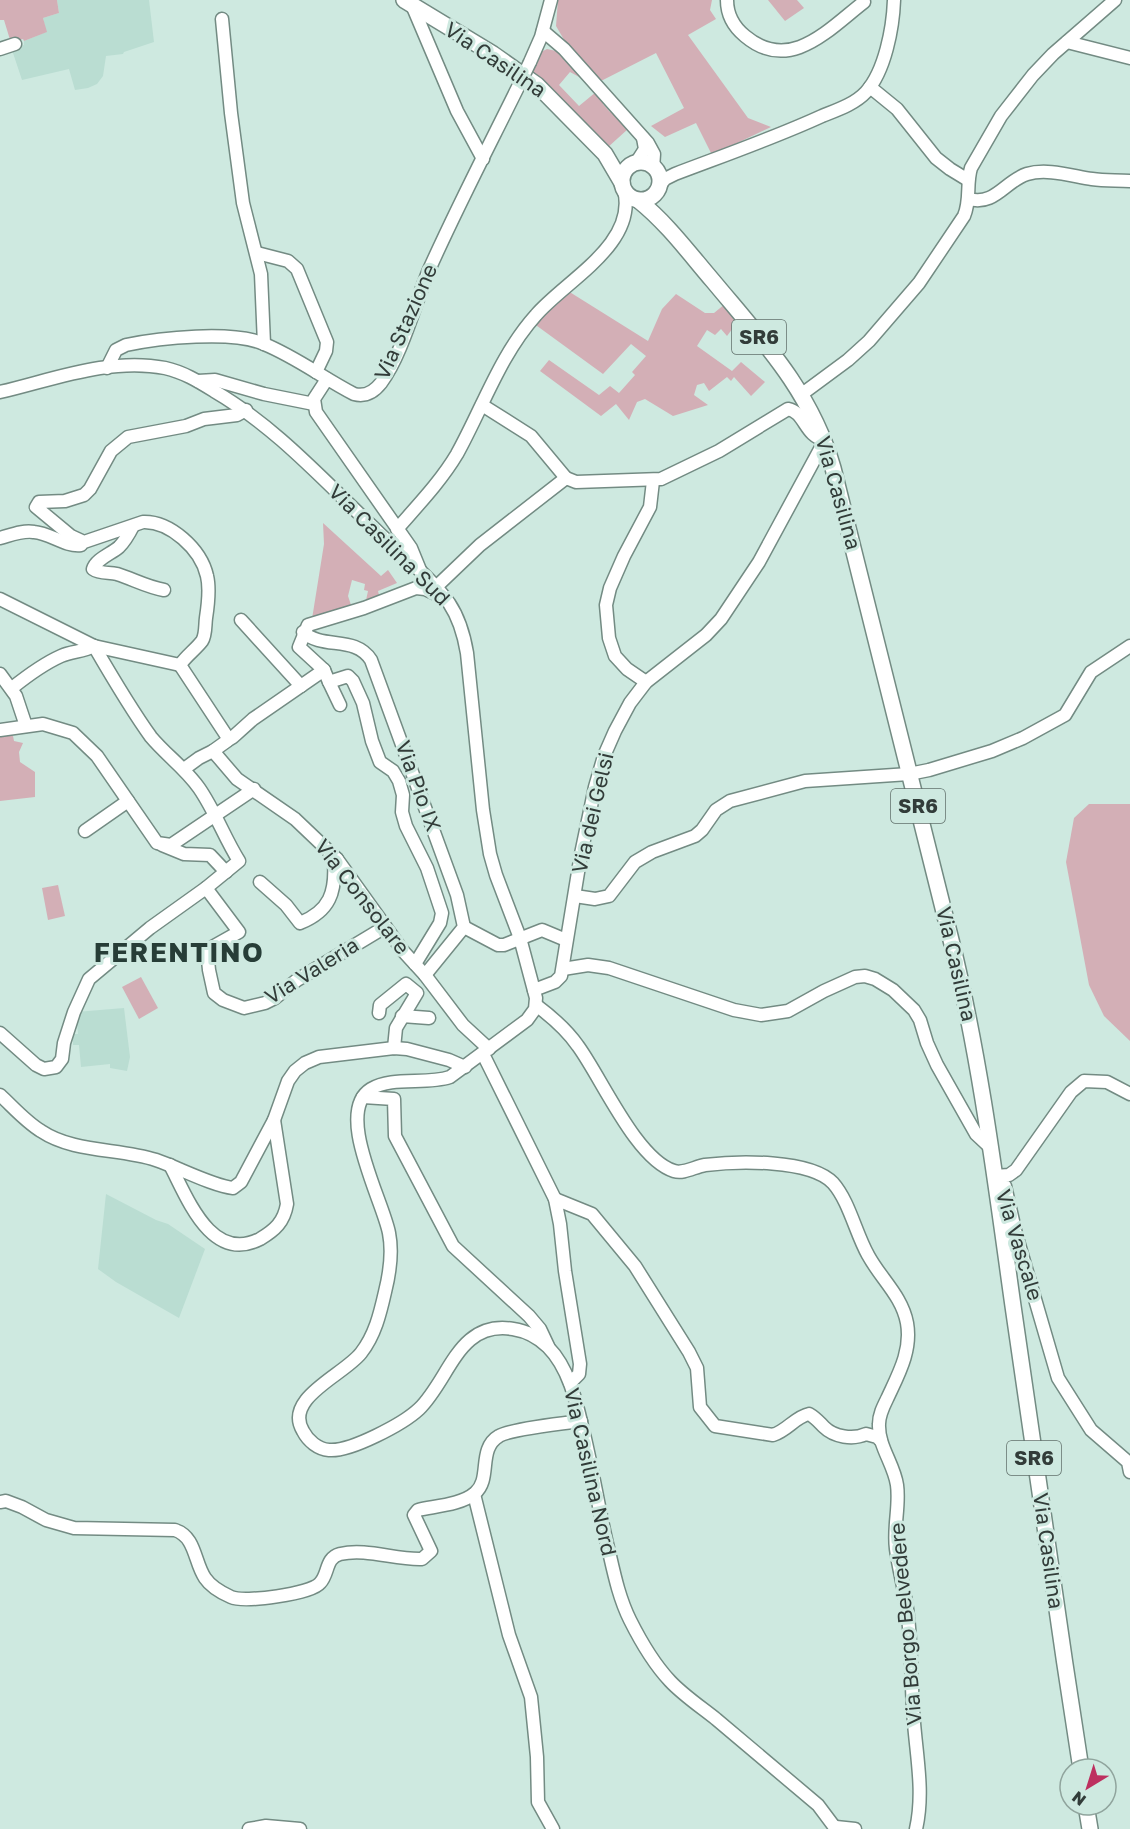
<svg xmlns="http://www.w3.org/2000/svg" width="1130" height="1829" viewBox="0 0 1130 1829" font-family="'Golos Text',sans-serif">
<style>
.built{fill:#baddd2}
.green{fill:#d3afb6}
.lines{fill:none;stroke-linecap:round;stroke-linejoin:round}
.minor-casing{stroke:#738b83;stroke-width:15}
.major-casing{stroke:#738b83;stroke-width:18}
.minor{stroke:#fff;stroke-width:12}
.major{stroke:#fff;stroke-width:15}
.minor-bridge-casing{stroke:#738b83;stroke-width:15;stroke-linecap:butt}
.minor-bridge{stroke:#fff;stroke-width:12}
.labels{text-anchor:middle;stroke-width:6;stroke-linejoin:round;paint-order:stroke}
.shield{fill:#cee9e0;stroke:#61706b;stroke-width:1.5}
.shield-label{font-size:20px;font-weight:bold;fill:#323c39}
.street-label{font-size:21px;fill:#323c39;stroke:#cee9e0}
.district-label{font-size:27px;font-weight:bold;letter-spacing:1.5px;fill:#273d37;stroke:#cee9e0}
</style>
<rect width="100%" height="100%" fill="#cee9e0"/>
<g class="built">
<path d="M57,0H149L154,42L124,52L123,54L106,56L103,76L97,84L88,88L75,90L69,69L22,80L12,50L24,45V41L46,32L43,18L59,13Z"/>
<path d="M124,1008L130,1057L127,1071L110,1068V1064L81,1067L79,1045H73V1034H78L76,1012Z"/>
<path d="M106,1194L156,1220L168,1224L205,1249L179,1318L116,1282L98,1269Z"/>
</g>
<g class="green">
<path d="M0,0H57L59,13L43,18L47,32L24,41L23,39L11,43L4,20H0Z"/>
<path d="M558,0H712L710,10L716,19L688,35L748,118L771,127L712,155L696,123L665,137L651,126L684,108L656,53L599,82L566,43L556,26Z"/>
<path d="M768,0H797L804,8L785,21Z"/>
<path d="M547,49L556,51L581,78L570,72L559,85L579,106L596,92L605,102L603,104L610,112L612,111L628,129L607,148L529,74L541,52Z"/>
<path d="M568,291L648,341L662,309L676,294L705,313H714L725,304L739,320L727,336L721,329L715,335L707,330L697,346L732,371L741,362L765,382L751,396L734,377L731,381L727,377L709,391L704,383L697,385L694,395L708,405L673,416L645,399L637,402L629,420L616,404L601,416L540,371L549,360L599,395L610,386L619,393L635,375L632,372L646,356L631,344L603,374L533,323Z"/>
<path d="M323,523L381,576L388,570L397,583L378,591L380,599L365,605L368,591L364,590L365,584L352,580L348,596L352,608L312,619L324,544Z"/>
<path d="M6,729L7,736H13L14,741L23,743L19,752L20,762L35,772V797L0,801V731Z"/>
<path d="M1089,804H1130V1041L1104,1016L1089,985L1066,862L1074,818Z"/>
<path d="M58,885L65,916L48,920L42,888Z"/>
<path d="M141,977L158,1008L139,1019L122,987Z"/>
</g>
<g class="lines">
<g class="minor-casing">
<g id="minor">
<path d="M727,0C727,15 734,27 745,36C790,74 829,29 864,2"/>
<path d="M412,5L457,111L483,159"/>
<path d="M222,19L231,113L243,203L261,274L264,344"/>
<path d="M543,31L564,49L648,143L654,154L653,168"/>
<path d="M1067,42L1130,58"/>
<path d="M0,49L15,44"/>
<path d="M530,62L541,37L551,0"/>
<path d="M870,87L897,109L936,158L950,169L968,180"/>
<path d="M636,163L645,149L643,138"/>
<path d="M659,186L665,179L675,174C725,155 774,138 822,116C837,110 855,104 866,92C885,71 893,28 894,0"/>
<path d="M969,199C995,206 1005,181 1027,174C1047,168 1072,176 1092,179C1105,181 1117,180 1130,181"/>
<path d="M257,253L288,261L297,269L327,342L326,351L316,372"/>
<path d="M107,368L116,350L126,345C159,338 233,330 264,344C296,357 323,378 354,394C365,397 374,392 381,383C402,355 415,303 429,270C457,207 489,146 519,85"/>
<path d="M327,379L314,399L316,412L411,548L420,570"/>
<path d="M198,381L215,380L264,394L314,404"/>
<path d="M0,392C52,380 110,357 165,368C183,372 198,381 214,391C276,427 323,480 375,529C399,553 429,575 449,603C459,618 464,635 467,653L483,810L490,854L496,875L520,938L536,998L535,1009L527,1020L450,1077C426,1085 392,1076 371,1089C334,1112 383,1201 389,1233C393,1253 390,1272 385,1292C380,1314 375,1335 361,1353C344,1375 283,1398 303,1431C308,1441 318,1449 329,1450C350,1452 403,1424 419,1409C450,1379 458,1320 513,1329C526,1331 539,1338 548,1347C568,1367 576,1400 582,1426C593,1469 599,1513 610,1556C615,1578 620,1600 630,1620C640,1640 654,1664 670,1681C683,1695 701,1707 716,1719C750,1748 784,1776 818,1805L836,1829"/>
<path d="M802,394L848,360L869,341L919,283L964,216C971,200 966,184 971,168L1001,116L1033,75L1053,54L1115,0"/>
<path d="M482,405L531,436L566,478"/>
<path d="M246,410L237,415L204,419L186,426L128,437L111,451L90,489L84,495L65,501L39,502L36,507L71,536L84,542L143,522C170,521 201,549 207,576C210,588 208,605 206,618C205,625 206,635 202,641C196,649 186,656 180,665L228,738L227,741L213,751L237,779L295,819L337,859L403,951L425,975L463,1025L489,1049"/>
<path d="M133,526C129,534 125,541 119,547C111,554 96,559 93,569C100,574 109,572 117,574C133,579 147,587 164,590"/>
<path d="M397,529C418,505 441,481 457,454C483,407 500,355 536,315C565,281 638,244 624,190"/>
<path d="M0,538C11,535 23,530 34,532C50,533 65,547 81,545"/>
<path d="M436,587L480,545L566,478L576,482L661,479L719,451L788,409C805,412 805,437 825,440L759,562L721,619L706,635L646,682L630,703L615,731L604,756L595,787L581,854L561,976L555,982L534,990"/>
<path d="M0,599L94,646L180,665"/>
<path d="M241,620L301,686"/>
<path d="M303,632C323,650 355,635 371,660L457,895L464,927L425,975"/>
<path d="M0,674L16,696L26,726"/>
<path d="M329,682L324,670L299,647L308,625L364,608L416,588L425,589L442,597"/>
<path d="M646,682L627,669L615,656L609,638L606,605L610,588L624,556L650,507L653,481"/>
<path d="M12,688C27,676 43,664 61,656C72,651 83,652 94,646"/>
<path d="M340,705L329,682L348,676L353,681L363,703L372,741L380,762L393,771L399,781L403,795L402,812L406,826L427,868L442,913L440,923L415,964"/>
<path d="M0,730L43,724L73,733L97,756L157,843L171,845L254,789"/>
<path d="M228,740L233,737L253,719L324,670"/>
<path d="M184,769L199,758L213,751"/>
<path d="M85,831L128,801"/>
<path d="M162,845L184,854L210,855L226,872"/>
<path d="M260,882L286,905L300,923C330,911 336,892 334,862L337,859"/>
<path d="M206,888L239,932L207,950L209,970L214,993L223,1000L244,1008L265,1003L275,998L297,980L385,927"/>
<path d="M575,896L595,899L609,896L635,862L652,852L695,836L702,830L716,810L730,801L805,781L909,774L929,770L992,751L1023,738L1065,715L1091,672L1130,646"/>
<path d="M464,927L498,945H504L542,930L566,940"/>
<path d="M563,969L588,965L609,968L734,1010L761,1015L788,1011L824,991L855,977L865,976L875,979L893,990L914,1010L920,1020L927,1043L937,1065L976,1134L991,1148"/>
<path d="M536,1005C552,1017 567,1030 578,1046C601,1077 636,1159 674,1171C684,1174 694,1167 705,1165C737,1161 810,1159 833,1183C849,1201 856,1234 868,1255C881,1279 902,1296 907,1323C912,1351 898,1375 887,1399C883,1407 879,1415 879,1424C878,1446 894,1464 897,1485C900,1506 893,1527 896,1549C899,1572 906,1594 908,1617C912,1652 911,1688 914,1723C917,1759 924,1794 916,1829"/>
<path d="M379,1013L380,1005L406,984L417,993L396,1028L394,1048"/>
<path d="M402,1016L429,1018"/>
<path d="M0,1033L36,1065L44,1069L56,1067L62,1059L64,1043L74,1012L89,979L150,928L206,888L239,861C224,837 215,811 199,788C185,768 166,755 151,737C130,708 112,677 94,646"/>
<path d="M483,1054L555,1199L560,1224L565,1271L580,1364L579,1374L570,1383"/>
<path d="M1130,1094L1107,1082L1084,1081L1071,1092L1016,1170L1009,1175L995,1176L1005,1186L1016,1234L1058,1378L1091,1430L1128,1462L1130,1472"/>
<path d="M0,1095C13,1107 26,1122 41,1131C74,1153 119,1148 156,1160C177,1167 213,1186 233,1188L241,1182L274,1120L288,1081L295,1071L305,1063L319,1057L394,1048L407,1049L449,1060L465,1067"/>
<path d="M363,1097L394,1099L395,1136L453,1246L529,1316L540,1329L548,1346"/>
<path d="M170,1165C187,1197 211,1264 260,1239C275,1230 284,1222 287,1204L274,1120"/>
<path d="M555,1199L592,1214L635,1266L689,1352L697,1368L700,1407L715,1426L773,1435C788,1430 795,1417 809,1414C816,1418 819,1422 824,1427C834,1437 853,1440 866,1434L877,1437L881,1441"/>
<path d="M474,1494L509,1635L531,1697L537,1757L538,1802L553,1829"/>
<path d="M0,1502L6,1501L22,1507L46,1520L74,1528L175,1530C196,1537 194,1562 205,1578C211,1587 222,1593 231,1597C244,1603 311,1594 320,1583C329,1574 325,1558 340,1554C367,1548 395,1560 422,1559L431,1551L414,1515L418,1510C435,1506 461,1505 475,1493C492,1479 477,1449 499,1436C510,1429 565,1423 581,1421"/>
<path d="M836,1827L855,1829"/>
<path d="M249,1829L266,1826L300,1829"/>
</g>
</g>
<g class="major-casing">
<g id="major">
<path d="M404,0L493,54L537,85L605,154L622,183"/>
<circle cx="641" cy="181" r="19"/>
<path d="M638,200C667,223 689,253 713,281C762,340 811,391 833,468L952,944C981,1063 996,1185 1013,1306C1035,1461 1057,1615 1081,1769"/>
<path d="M1086,1805L1090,1829"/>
</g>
</g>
<use href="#minor" class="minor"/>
<use href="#major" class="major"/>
<g class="minor-bridge-casing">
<path id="minor-bridge" d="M519,85L530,62"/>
</g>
<use href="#minor-bridge" class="minor-bridge"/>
</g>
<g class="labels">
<g class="shield">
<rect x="732" y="320" width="54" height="34" rx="4.5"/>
<rect x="891" y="789" width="54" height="34" rx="4.5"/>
<rect x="1007" y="1441" width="54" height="34" rx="4.5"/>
</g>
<g class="shield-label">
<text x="759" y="344">SR6</text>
<text x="918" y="813">SR6</text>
<text x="1034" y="1465">SR6</text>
</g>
<g class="street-label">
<text transform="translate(495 60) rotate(34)" y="7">Via Casilina</text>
<text transform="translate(406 322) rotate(-66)" y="7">Via Stazione</text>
<text transform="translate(838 493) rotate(74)" y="7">Via Casilina</text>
<text transform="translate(389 545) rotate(45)" y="7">Via Casilina Sud</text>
<text transform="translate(418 786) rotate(70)" y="7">Via Pio IX</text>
<text transform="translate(593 813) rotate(-77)" y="7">Via dei Gelsi</text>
<text transform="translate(362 897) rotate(52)" y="7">Via Consolare</text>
<text transform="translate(956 964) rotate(77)" y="7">Via Casilina</text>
<text transform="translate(312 971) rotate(-32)" y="7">Via Valeria</text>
<text transform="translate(1019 1245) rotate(73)" y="7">Via Vascale</text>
<text transform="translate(590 1472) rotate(77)" y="7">Via Casilina Nord</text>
<text transform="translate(1048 1551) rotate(82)" y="7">Via Casilina</text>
<text transform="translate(906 1624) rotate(-95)" y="7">Via Borgo Belvedere</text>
</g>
<g class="district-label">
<text x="179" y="962">FERENTINO</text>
</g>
</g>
<g transform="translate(1088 1787) rotate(218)"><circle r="28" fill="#cee9e0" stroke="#90a49d" stroke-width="1.5"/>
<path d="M0-4.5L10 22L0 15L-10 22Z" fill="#bd305f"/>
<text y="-9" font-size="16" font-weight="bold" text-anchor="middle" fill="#323c39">N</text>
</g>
</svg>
